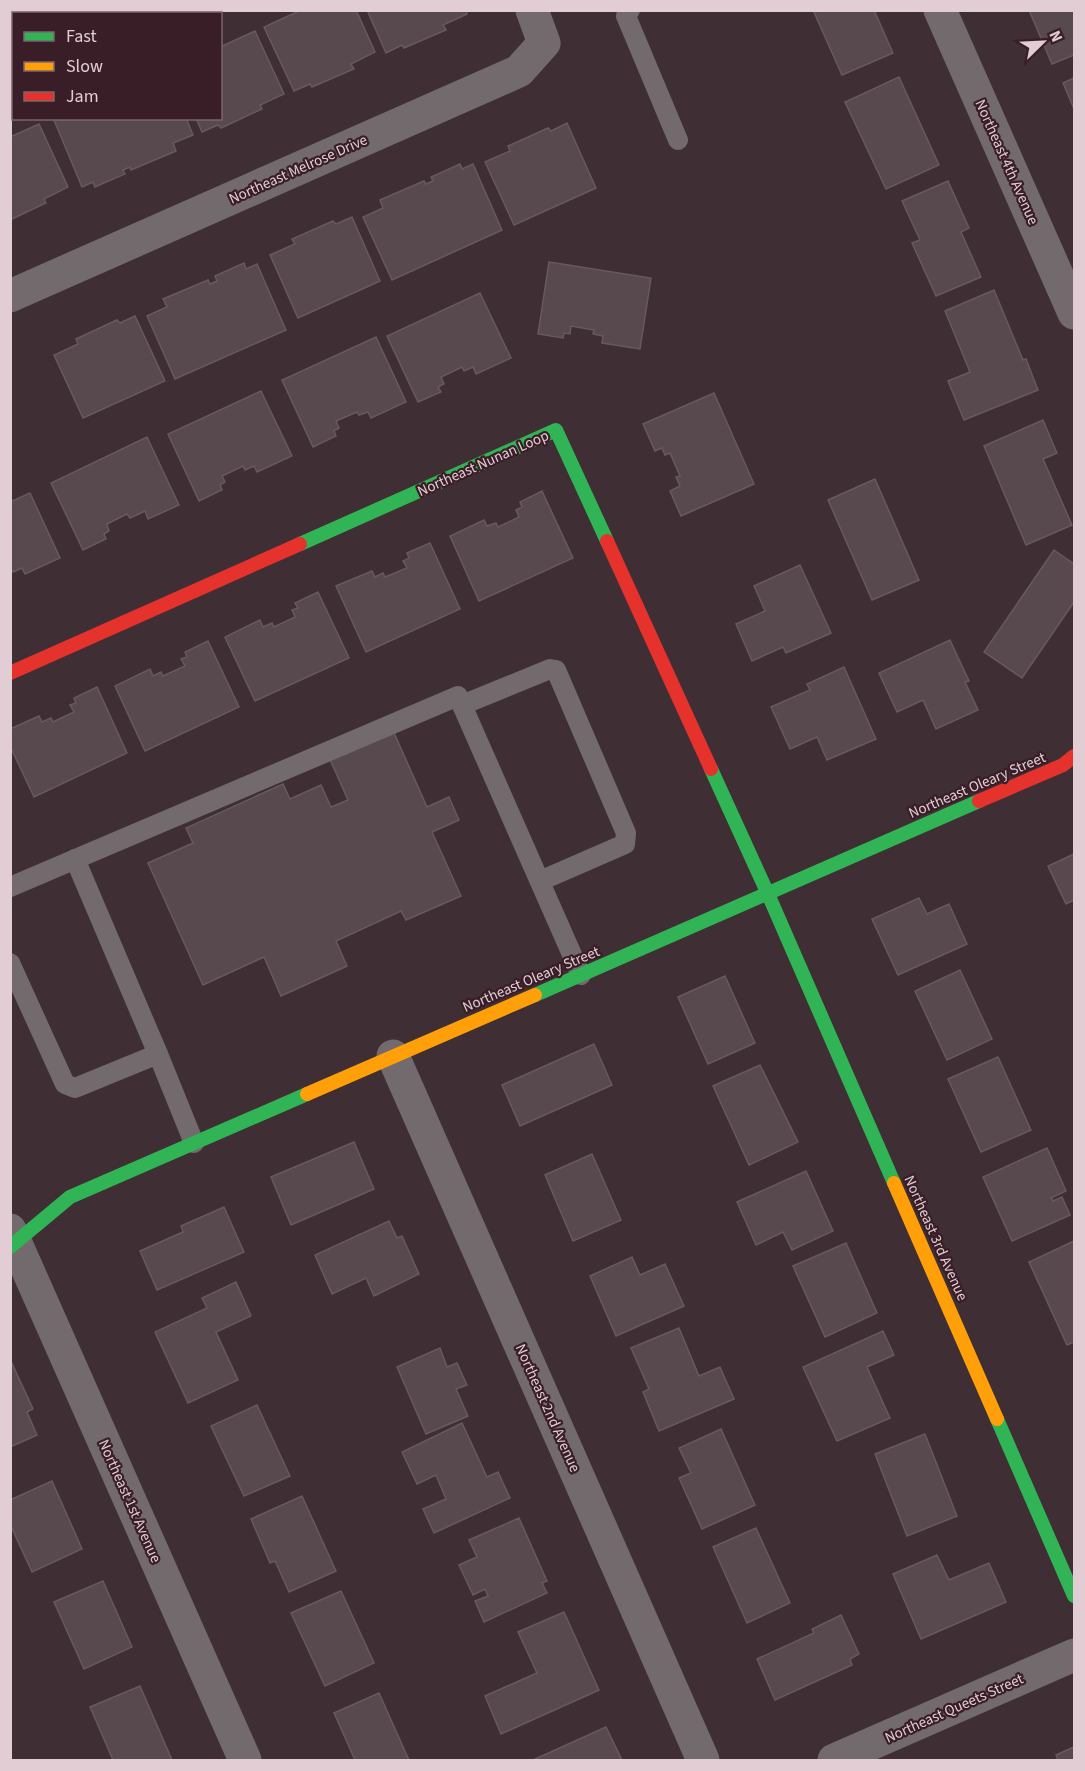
<svg xmlns="http://www.w3.org/2000/svg" width="1085" height="1771" viewBox="0 0 1085 1771" font-family="'Source Sans 3',sans-serif">
<style>
.building{fill:#58494e;stroke:#68595e;stroke-width:1.5}
.lines{fill:none;stroke-linecap:round;stroke-linejoin:round}
.lane{stroke:#726a6c;stroke-width:20}
.street{stroke:#726a6c;stroke-width:33}
.fast{stroke:#30b455;stroke-width:14}
.slow{stroke:#ff9f0a;stroke-width:14}
.jam{stroke:#e5322d;stroke-width:14}
.labels{text-anchor:middle;stroke-width:4.5;stroke-linejoin:round;paint-order:stroke}
.street-label{font-size:15px;fill:#e1cdd3;stroke:#3a1e27}
</style>
<rect width="100%" height="100%" fill="#3f2e34"/>
<g class="building">
<path d="M301,10H356L375,52L351,64L354,69L312,87L310,84L294,91L264,27Z"/>
<path d="M367,10H466L467,14L443,25L446,30L404,48L402,45L386,53Z"/>
<path d="M813,10H874L893,53L842,75Z"/>
<path d="M1029,10H1074V55L1052,64Z"/>
<path d="M255,31L284,94L260,105L262,109L221,128L218,125L202,132L196,118H220V47Z"/>
<path d="M899,77L939,165L886,189L845,102Z"/>
<path d="M1074,78V109L1063,83Z"/>
<path d="M57,118H186L193,135L173,143L176,151L131,170L130,167L123,170L125,174L95,187L93,182L82,187L54,120Z"/>
<path d="M567,123L596,188L514,225L485,162L510,151L508,146L548,128L551,131Z"/>
<path d="M39,124L68,187L44,199L46,203L10,220V137Z"/>
<path d="M460,164L462,169L473,164L502,230L392,280L363,217L383,208L380,200L424,181L426,184L433,181L431,177Z"/>
<path d="M948,181L969,228L961,232L981,277L936,296L912,243L920,240L902,201Z"/>
<path d="M352,217L380,281L298,318L270,255L295,244L292,239L333,221L336,224Z"/>
<path d="M549,262L651,278L640,349L602,343L603,336L593,334L594,330L571,326L570,334L564,333L563,338L538,334Z"/>
<path d="M244,263L246,269L257,264L286,330L175,379L147,316L167,307L163,299L208,280L210,284L217,281L215,276Z"/>
<path d="M994,290L1023,360L1026,359L1038,390L964,420L948,381L970,372L945,311Z"/>
<path d="M480,293L511,358L476,374L473,367L464,371L462,367L441,377L444,384L438,387L441,392L418,402L387,336Z"/>
<path d="M135,316L165,381L83,418L54,355L78,344L76,339L117,320L120,323Z"/>
<path d="M376,337L406,402L371,418L368,412L359,415L357,412L336,421L339,428L334,431L336,436L313,447L282,380Z"/>
<path d="M261,391L292,456L257,472L254,466L245,470L243,466L222,476L225,482L220,485L222,490L199,501L168,434Z"/>
<path d="M714,393L754,484L681,516L670,491L680,486L676,477L680,476L670,453L665,455L662,448L655,451L643,424Z"/>
<path d="M1043,420L1057,453L1043,459L1072,525L1026,545L984,446Z"/>
<path d="M147,437L179,505L148,519L145,511L130,518L127,514L107,524L109,531L104,534L106,539L83,550L51,483Z"/>
<path d="M875,479L919,580L872,600L828,500Z"/>
<path d="M542,491L573,558L479,601L450,536L484,520L487,526L496,523L498,527L519,517L516,510L522,507L520,502Z"/>
<path d="M30,493L60,558L25,574L22,568L13,572L10,568V502Z"/>
<path d="M430,543L460,609L366,652L336,586L372,571L375,577L383,573L385,577L407,568L403,561L409,558L407,553Z"/>
<path d="M1054,550L1074,564V602L1022,678L984,652Z"/>
<path d="M800,565L831,633L786,653L783,647L752,661L736,624L765,611L754,586Z"/>
<path d="M318,592L349,658L255,701L225,637L260,620L263,627L272,623L274,627L295,617L292,610L298,608L295,603Z"/>
<path d="M950,640L969,681L965,682L978,710L936,729L923,700L897,712L879,673Z"/>
<path d="M208,641L239,707L145,751L115,686L150,669L153,676L161,672L163,676L185,666L181,659L187,657L185,652Z"/>
<path d="M844,667L876,739L827,760L817,737L790,749L771,707L810,690L807,684Z"/>
<path d="M97,687L127,753L34,797L10,746V729L39,716L42,722L51,718L53,722L74,712L70,705L76,703L74,698Z"/>
<path d="M391,726L427,807L449,797L459,820L432,832L461,896L406,920L401,911L336,941L347,966L281,996L264,957L203,985L148,863L193,843L186,828L283,784L290,799L321,785L331,807L348,800L328,755Z"/>
<path d="M1074,854V900L1066,904L1048,866Z"/>
<path d="M919,898L927,914L949,904L967,944L898,975L872,919Z"/>
<path d="M960,970L992,1039L947,1060L915,991Z"/>
<path d="M725,976L755,1043L708,1064L678,997Z"/>
<path d="M594,1044L612,1085L520,1126L502,1085Z"/>
<path d="M998,1057L1031,1130L981,1152L948,1079Z"/>
<path d="M760,1065L798,1142L749,1165L713,1086Z"/>
<path d="M354,1142L374,1189L291,1225L271,1177Z"/>
<path d="M1047,1148L1066,1191L1051,1198L1053,1201L1062,1197L1070,1215L1012,1241L983,1177Z"/>
<path d="M592,1154L621,1220L573,1241L545,1175Z"/>
<path d="M806,1171L833,1231L792,1250L783,1232L756,1245L737,1202Z"/>
<path d="M224,1207L244,1252L157,1290L140,1251L183,1232L181,1226Z"/>
<path d="M389,1221L397,1238L402,1236L419,1274L374,1296L366,1278L332,1294L315,1255Z"/>
<path d="M1074,1241V1342L1067,1345L1029,1262Z"/>
<path d="M846,1243L877,1313L825,1337L793,1266Z"/>
<path d="M632,1257L640,1275L665,1264L684,1306L616,1336L590,1276Z"/>
<path d="M236,1282L251,1316L216,1332L238,1380L188,1403L155,1332L207,1308L202,1298Z"/>
<path d="M679,1328L699,1376L720,1367L734,1399L659,1431L643,1392L649,1389L631,1348Z"/>
<path d="M883,1331L894,1355L867,1367L890,1418L837,1441L803,1367Z"/>
<path d="M440,1348L447,1367L457,1363L467,1385L456,1389L468,1416L426,1434L397,1367Z"/>
<path d="M10,1359L33,1409L27,1412L37,1435L10,1447Z"/>
<path d="M257,1405L290,1476L244,1496L211,1426Z"/>
<path d="M462,1423L487,1477L498,1472L510,1498L434,1533L423,1509L446,1499L436,1475L417,1484L402,1452Z"/>
<path d="M721,1429L755,1505L702,1529L679,1478L691,1473L679,1448Z"/>
<path d="M925,1434L957,1516L907,1536L875,1454Z"/>
<path d="M52,1481L82,1549L32,1572L10,1524V1500Z"/>
<path d="M302,1496L336,1571L289,1592L275,1561L270,1563L251,1519Z"/>
<path d="M519,1518L547,1581L542,1583L547,1593L484,1622L475,1601L488,1596L485,1589L473,1595L459,1565L477,1557L469,1540Z"/>
<path d="M756,1528L790,1603L747,1623L713,1547Z"/>
<path d="M937,1555L949,1580L989,1563L1006,1602L921,1639L893,1574Z"/>
<path d="M103,1581L132,1647L84,1669L54,1602Z"/>
<path d="M341,1591L374,1663L325,1686L291,1613Z"/>
<path d="M564,1612L599,1690L501,1734L485,1696L537,1673L518,1632Z"/>
<path d="M841,1615L859,1654L850,1659L852,1665L775,1700L757,1659L814,1633L812,1629Z"/>
<path d="M140,1686L172,1760H113L90,1707Z"/>
<path d="M379,1693L409,1760H355L334,1713Z"/>
<path d="M606,1727L622,1760H533Z"/>
<path d="M1074,1747V1760H1056H1058L1056,1755Z"/>
</g>
<g class="lines">
<g class="lane">
<path d="M630,10L626,16L678,140"/>
<path d="M10,13L16,10"/>
<path d="M462,705L550,669L556,670L626,833L625,844L540,881"/>
<path d="M10,887L458,696L581,975"/>
<path d="M10,963L65,1084L75,1088L158,1054L75,859"/>
<path d="M158,1054L194,1143"/>
</g>
<g class="street">
<path d="M940,10L1074,313"/>
<path d="M10,296L519,71L544,43L532,10"/>
<path d="M393,1056L703,1760"/>
<path d="M10,1230L245,1760"/>
<path d="M834,1760L1074,1655"/>
</g>
<g class="fast">
<path d="M300,544L556,430L607,541"/>
<path d="M711,769L768,894L894,1183"/>
<path d="M535,995L979,801"/>
<path d="M10,1247L70,1197L307,1094"/>
<path d="M997,1419L1074,1596"/>
</g>
<g class="slow">
<path d="M307,1094L535,995"/>
<path d="M894,1183L997,1419"/>
</g>
<g class="jam">
<path d="M607,541L711,769"/>
<path d="M10,673L300,544"/>
<path d="M979,801L1063,765L1074,756"/>
</g>
</g>
<g class="labels">
<g class="street-label">
<text transform="translate(1007 162) rotate(66)" y="5">Northeast 4th Avenue</text>
<text transform="translate(298 169) rotate(-24)" y="5">Northeast Melrose Drive</text>
<text transform="translate(483 463) rotate(-24)" y="5">Northeast Nunan Loop</text>
<text transform="translate(977 785) rotate(-23)" y="5">Northeast Oleary Street</text>
<text transform="translate(531 979) rotate(-23)" y="5">Northeast Oleary Street</text>
<text transform="translate(936 1238) rotate(66)" y="5">Northeast 3rd Avenue</text>
<text transform="translate(548 1408) rotate(66)" y="5">Northeast 2nd Avenue</text>
<text transform="translate(130 1501) rotate(66)" y="5">Northeast 1st Avenue</text>
<text transform="translate(954 1708) rotate(-24)" y="5">Northeast Queets Street</text>
</g>
</g>
<rect width="1085" height="1771" fill="none" stroke="#e1cdd3" stroke-width="24"/>
<rect x="12" y="12" width="210" height="108" fill="#3a1e27" stroke="#7d646c" stroke-width="1.5"/>
<rect x="24" y="32" width="30" height="9" fill="#30b455" stroke="#7d646c" stroke-width="1.5"/>
<text x="66" y="42" font-size="18" fill="#e1cdd3">Fast</text>
<rect x="24" y="62" width="30" height="9" fill="#ff9f0a" stroke="#7d646c" stroke-width="1.5"/>
<text x="66" y="72" font-size="18" fill="#e1cdd3">Slow</text>
<rect x="24" y="92" width="30" height="9" fill="#e5322d" stroke="#7d646c" stroke-width="1.5"/>
<text x="66" y="102" font-size="18" fill="#e1cdd3">Jam</text>
<g transform="translate(1043 42) rotate(66)" stroke="#3a1e27" stroke-width="4.5" paint-order="stroke">
<path d="M0-4.5L10 22L0 15L-10 22Z" fill="#e1cdd3"/>
<text y="-9" font-size="16" font-weight="bold" text-anchor="middle" fill="#e1cdd3">N</text>
</g>
</svg>
